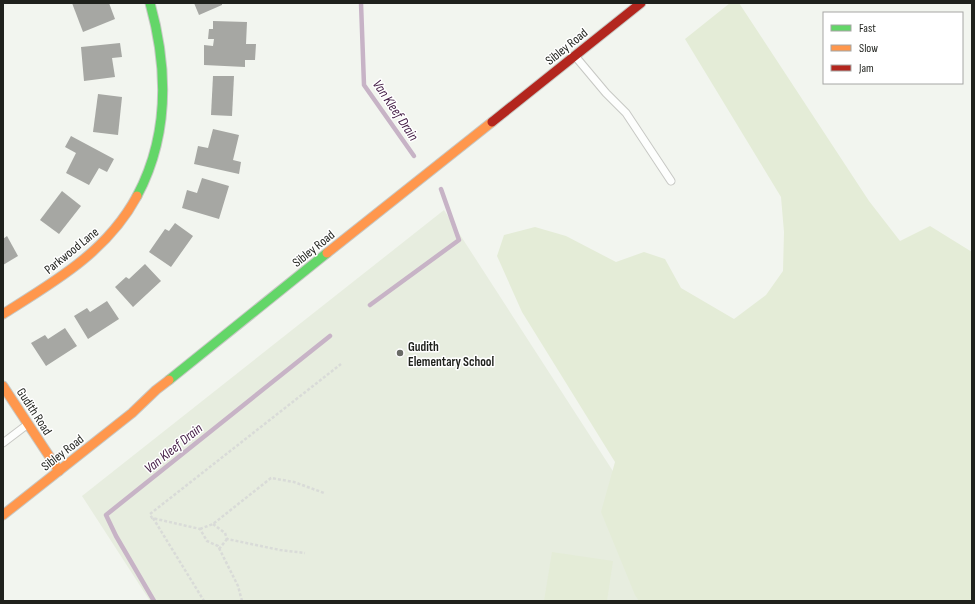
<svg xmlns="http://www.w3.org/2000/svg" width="975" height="604" viewBox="0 0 975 604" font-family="'Sofia Sans Condensed',sans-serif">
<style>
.built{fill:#e7eddf}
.green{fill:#e4ecd7}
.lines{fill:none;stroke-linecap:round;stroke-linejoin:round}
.stream{stroke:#c7b3c6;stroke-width:4.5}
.building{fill:#a6a7a3}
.lane-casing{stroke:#c7c8c4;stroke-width:9}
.fast-casing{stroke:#c7c8c4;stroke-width:11}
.slow-casing{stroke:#c7c8c4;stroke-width:11}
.jam-casing{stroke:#c7c8c4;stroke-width:11}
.path{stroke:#d9dbd8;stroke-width:2.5;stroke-dasharray:3 2;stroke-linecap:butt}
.lane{stroke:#fdfefd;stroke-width:7}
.fast{stroke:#63d668;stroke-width:9}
.slow{stroke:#ff974d;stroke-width:9}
.jam{stroke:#b3261e;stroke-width:9}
.poi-dot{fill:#696b66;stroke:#fff;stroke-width:1.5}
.labels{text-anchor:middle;stroke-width:3;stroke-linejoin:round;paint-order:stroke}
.street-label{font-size:13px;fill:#1f211c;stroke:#fff}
.poi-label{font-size:13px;font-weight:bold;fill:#1f211c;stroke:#fff;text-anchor:start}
.water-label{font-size:14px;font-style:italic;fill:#462048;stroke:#fff}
</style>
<rect width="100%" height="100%" fill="#f2f5ef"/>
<path class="built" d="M444,210L697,601H150L82,496Z"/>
<g class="green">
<path d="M730,3H739L869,201L900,241L930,226L972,252V601H639L635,595L601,512L615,462L522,312L497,256L504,235L535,227L566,236L616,262L644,252L665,259L681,288L734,319L766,295L783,271L784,232L781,197L685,39Z"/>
<path d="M552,552L613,561L607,601H544Z"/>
</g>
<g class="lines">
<g class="stream">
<path d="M361,3L364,85L414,156"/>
<path d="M370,305L459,240L441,189"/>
<path d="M154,601L116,536L106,515L330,336"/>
</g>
</g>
<g class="building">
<path d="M72,3H109L115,19L83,32Z"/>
<path d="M194,3H222V5L199,15Z"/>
<path d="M213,21L247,22L246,44H256L255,60H245V67L204,65V45L213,46L214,39H208L209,29H213Z"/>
<path d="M120,43L122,57L112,58L115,77L84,81L81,47Z"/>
<path d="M213,76H234L232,116L211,115Z"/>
<path d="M98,94L122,97L118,135L93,132Z"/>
<path d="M213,129L239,135L233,160L241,162L239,174L194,164L198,146L208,148Z"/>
<path d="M71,136L114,159L107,172L99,168L89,185L66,173L76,153L65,147Z"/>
<path d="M202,178L229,186L219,219L182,208L187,190L197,193Z"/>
<path d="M62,191L81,206L59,234L40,220Z"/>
<path d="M175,223L193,236L171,267L149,252L165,229L169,231Z"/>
<path d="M7,236L18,256L3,265V239Z"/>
<path d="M145,264L161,281L133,307L115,287L126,277L129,279Z"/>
<path d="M107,301L119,319L88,339L74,316L87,308L90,312Z"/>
<path d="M65,328L77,346L46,366L31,343L45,335L48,339Z"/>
</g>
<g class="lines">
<g class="lane-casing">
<g id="lane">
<path d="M575,56L606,93L626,113L671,181"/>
<path d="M3,443L28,424"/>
</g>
</g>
<g class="fast-casing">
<g id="fast">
<path d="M137,196C169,136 168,68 150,3"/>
<path d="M169,380L327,253"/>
</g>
</g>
<g class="slow-casing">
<g id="slow">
<path d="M327,253L492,122"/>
<path d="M3,314C54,282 107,252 137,196"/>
<path d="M3,386L59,471"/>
<path d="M3,515L132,413L156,390L169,380"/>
</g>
</g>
<g class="jam-casing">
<path id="jam" d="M492,122L641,3"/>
</g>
<g class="path">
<path d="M153,518L204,601"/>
<path d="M213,524L225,533L227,539L280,550L305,553"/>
<path d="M200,529L213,524L271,478L294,482L324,493"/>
<path d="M219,549L227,539"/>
<path d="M242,601L238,586L218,546L207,541L200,529L152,518L150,514L341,364"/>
</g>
<use href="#lane" class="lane"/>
<use href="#fast" class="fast"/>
<use href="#slow" class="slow"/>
<use href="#jam" class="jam"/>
</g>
<circle class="poi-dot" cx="400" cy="353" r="4"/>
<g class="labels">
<g class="street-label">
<text transform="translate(566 46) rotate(-39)" y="5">Sibley Road</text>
<text transform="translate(313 248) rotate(-39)" y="5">Sibley Road</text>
<text transform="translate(71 250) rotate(-39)" y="5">Parkwood Lane</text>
<text transform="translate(35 411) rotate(57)" y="5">Gudith Road</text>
<text transform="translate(62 452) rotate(-38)" y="5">Sibley Road</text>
</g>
<g class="poi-label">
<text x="408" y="351">Gudith<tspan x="408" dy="15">Elementary School</tspan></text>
</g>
<g class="water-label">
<text transform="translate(396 110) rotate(56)" y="5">Van Kleef Drain</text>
<text transform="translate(173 448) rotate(-39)" y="5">Van Kleef Drain</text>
</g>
</g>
<rect width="975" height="604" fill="none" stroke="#1f211c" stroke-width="8"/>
<rect x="823" y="12" width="140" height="72" fill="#ffffff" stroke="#a5a6a4"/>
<rect x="831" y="25" width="20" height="6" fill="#63d668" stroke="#a5a6a4"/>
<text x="859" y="32" font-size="12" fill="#1f211c">Fast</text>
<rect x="831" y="45" width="20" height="6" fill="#ff974d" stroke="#a5a6a4"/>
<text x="859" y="52" font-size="12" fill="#1f211c">Slow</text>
<rect x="831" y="65" width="20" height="6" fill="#b3261e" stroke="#a5a6a4"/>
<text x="859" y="72" font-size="12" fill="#1f211c">Jam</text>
</svg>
